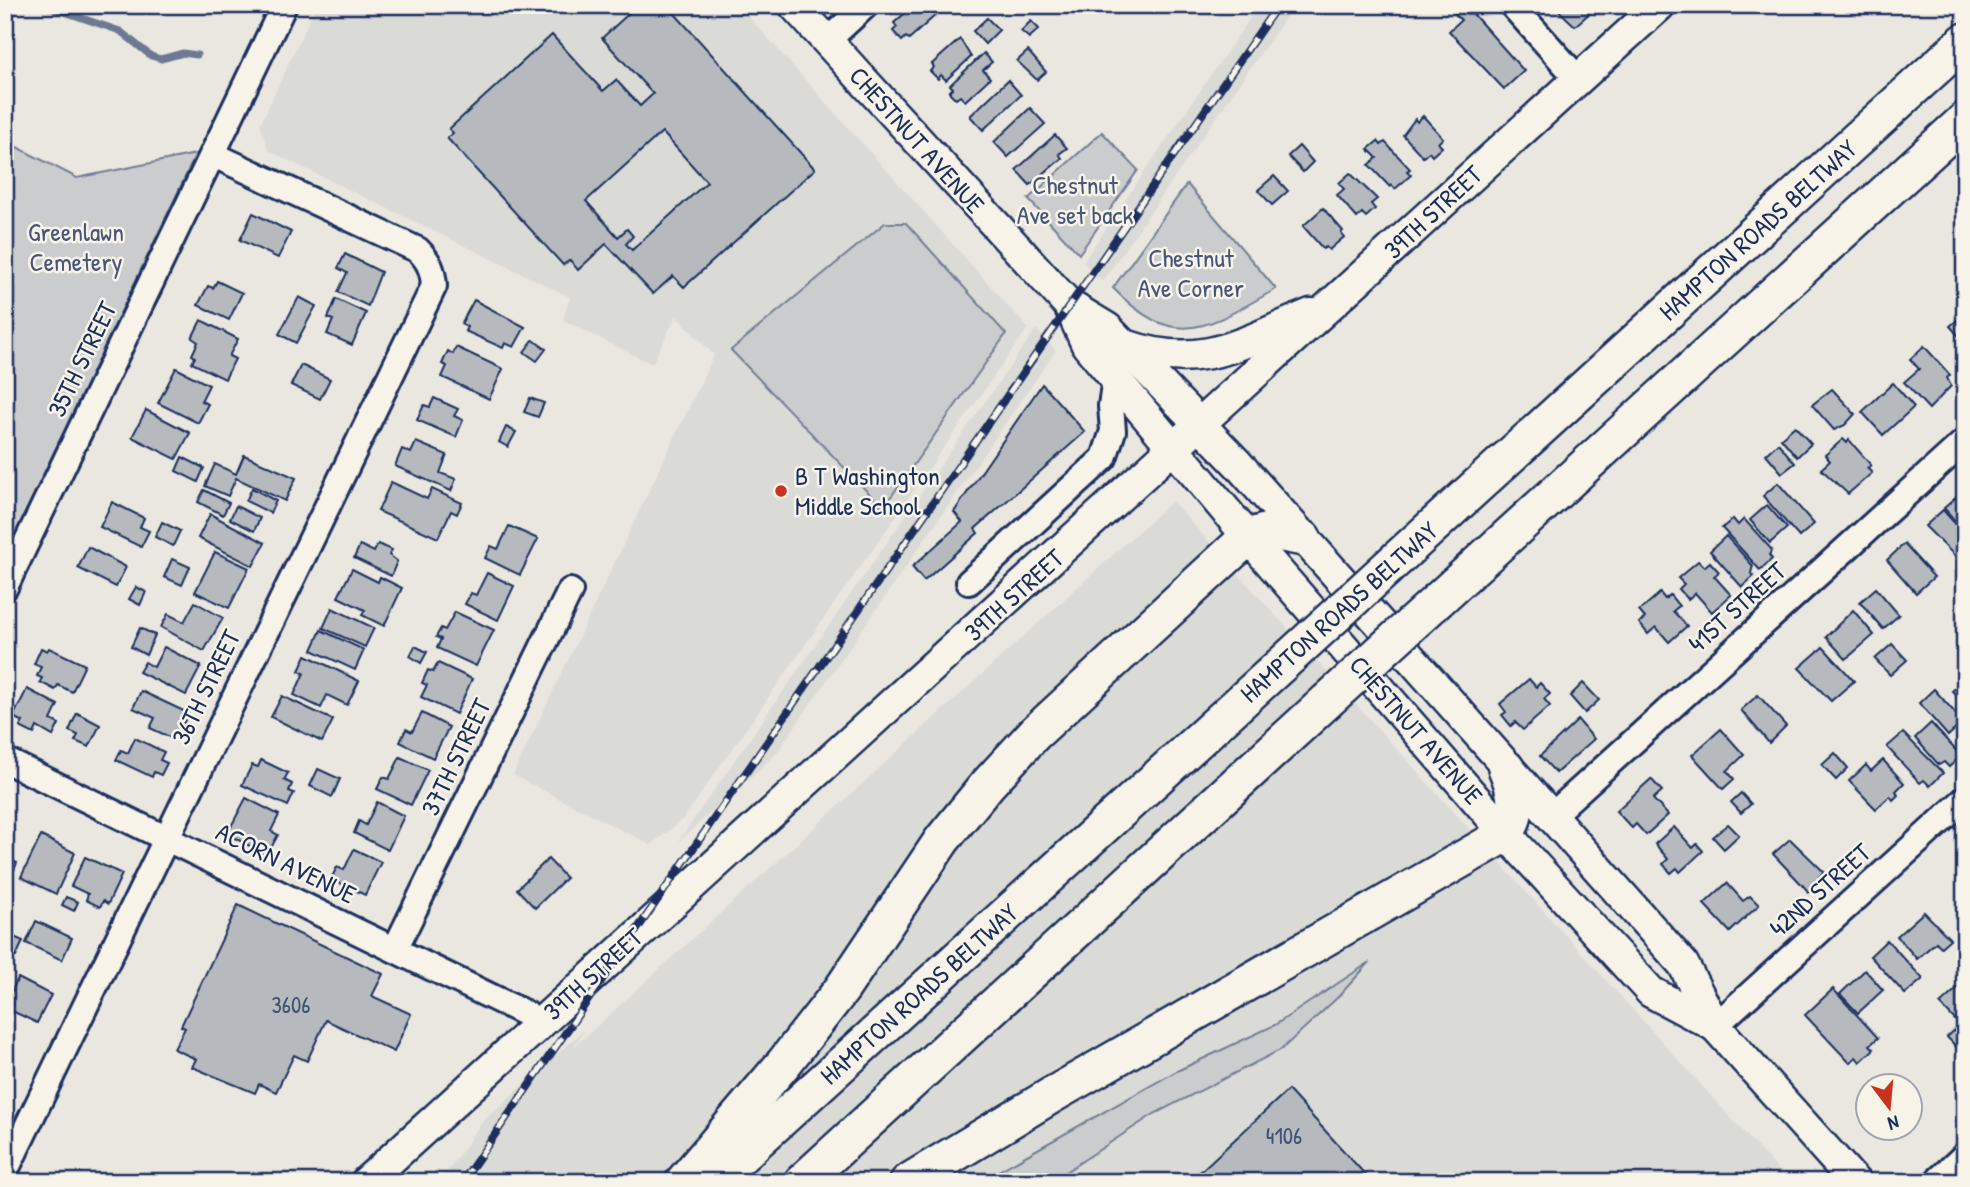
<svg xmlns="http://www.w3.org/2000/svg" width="1970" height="1187" viewBox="0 0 1970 1187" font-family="'Patrick Hand',sans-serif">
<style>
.built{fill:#dadad6}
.green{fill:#cbcccd;stroke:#737e96;stroke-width:2}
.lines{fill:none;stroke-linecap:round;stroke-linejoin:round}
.stream{stroke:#6d7892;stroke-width:7}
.building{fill:#b6babf;stroke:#1b2f5e;stroke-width:2;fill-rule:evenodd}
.minor-casing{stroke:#1b2f5e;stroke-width:30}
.major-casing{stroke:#1b2f5e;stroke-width:35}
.highway-casing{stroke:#1b2f5e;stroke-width:40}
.minor{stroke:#f7f3e8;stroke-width:24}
.major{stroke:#f7f3e8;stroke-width:30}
.highway{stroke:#f7f3e8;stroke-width:35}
.rail-casing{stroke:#1b2f5e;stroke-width:8}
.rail{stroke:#f7f3e8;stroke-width:5;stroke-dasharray:16;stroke-linecap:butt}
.highway-bridge-casing{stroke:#1b2f5e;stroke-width:40;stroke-linecap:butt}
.highway-bridge{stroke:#f7f3e8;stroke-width:35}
.poi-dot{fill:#c8321e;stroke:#f7f3e8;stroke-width:2.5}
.labels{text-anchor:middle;stroke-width:5;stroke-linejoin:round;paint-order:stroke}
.number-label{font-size:23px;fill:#425276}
.street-label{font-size:26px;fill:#1b2f5e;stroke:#f7f3e8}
.park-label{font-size:26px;fill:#47567a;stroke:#f7f3e8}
.poi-label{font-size:26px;fill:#1b2f5e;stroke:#f7f3e8;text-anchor:start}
</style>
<rect width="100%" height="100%" fill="#eae7e0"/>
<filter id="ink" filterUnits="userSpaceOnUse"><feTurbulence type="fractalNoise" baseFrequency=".0143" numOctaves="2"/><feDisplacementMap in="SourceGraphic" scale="14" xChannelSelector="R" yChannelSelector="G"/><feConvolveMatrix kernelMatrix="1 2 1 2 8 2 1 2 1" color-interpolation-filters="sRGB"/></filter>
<g filter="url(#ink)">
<g class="built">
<path d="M316,5H738L1028,328L683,819L651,845L513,775L714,355L676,316L652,364L563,320L570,297L269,151L260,125Z"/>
<path d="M1259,5H1294L1102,282L1083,262Z"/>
<path d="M1036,329L1056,350L776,754L678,842Z"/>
<path d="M1172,501L1789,1182H440L483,1121L584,1030L573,1048Z"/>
</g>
<g class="green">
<path d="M1102,132L1138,170L1079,254L1028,199Z"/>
<path d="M5,141L77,178L196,154L5,555Z"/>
<path d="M1187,184L1276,289C1208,327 1176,353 1113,288Z"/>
<path d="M885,223H906L1006,334L883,508L731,350Z"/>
<path d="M1370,962L1338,997L1282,1049L1154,1114L1050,1182H979L1177,1071L1275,1025Z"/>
</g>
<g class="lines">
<path class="stream" d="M44,5L120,31L151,56L161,59L183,53L197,55"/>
</g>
<g class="building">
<path d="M638,5H667L815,169L684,287L673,276L653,294L606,244L578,270L570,260L563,265L447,138L453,133L449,129L552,35L603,91L616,80L640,106L653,94L602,38ZM662,132L707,182L632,250L626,244L633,236L627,229L618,237L586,201Z"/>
<path d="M914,5H947L909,39L906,37L902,41L893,31L897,27L894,23Z"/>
<path d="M1465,5L1524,71L1504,89L1449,31L1461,20L1455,14Z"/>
<path d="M1553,5H1589L1592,11L1575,26Z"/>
<path d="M987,18L999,30L985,44L973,31Z"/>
<path d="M1031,21L1039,29L1029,38L1021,31Z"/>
<path d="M960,39L971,57L946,80L941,75L938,79L930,71L934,67L932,64Z"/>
<path d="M1028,51L1046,72L1037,80L1017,61Z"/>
<path d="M984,53L992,62L983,70L990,78L965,101L960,96L956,99L949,92L953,88L950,85Z"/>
<path d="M1008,80L1021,95L983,130L970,116Z"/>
<path d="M1030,108L1045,124L1008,157L994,142Z"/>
<path d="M1423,116L1443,138L1438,143L1442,147L1432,156L1429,152L1423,157L1403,135L1415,119L1417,122Z"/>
<path d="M1055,135L1067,148L1059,154L1062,158L1030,185L1016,170Z"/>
<path d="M1378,141L1381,145L1385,142L1410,169L1407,171L1411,175L1395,189L1392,185L1390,187L1369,165L1377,158L1368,149Z"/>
<path d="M1299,146L1313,162L1303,172L1288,156Z"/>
<path d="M1350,173L1377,199L1371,204L1375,209L1366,217L1362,213L1357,218L1337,195L1344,189L1339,183Z"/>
<path d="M1274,176L1288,191L1272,205L1258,190Z"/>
<path d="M1323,208L1343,231L1341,233L1344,237L1329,250L1326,247L1323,249L1303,226Z"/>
<path d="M253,213L291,232L278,258L240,240Z"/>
<path d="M345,254L381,272L368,306L338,292L347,273L338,268Z"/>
<path d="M217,281L242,293L229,320L198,305L208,286L213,288Z"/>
<path d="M299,297L316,306L296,343L279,334Z"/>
<path d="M336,299L366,313L352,345L327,334L333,320L328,318Z"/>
<path d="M474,300L525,327L514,347L505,343L503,348L465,331L467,327L461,324Z"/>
<path d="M1964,314L1965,315V343L1950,326Z"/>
<path d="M201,320L238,339L229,356L235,359L225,379L192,363L195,357L192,355L198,342L192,338Z"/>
<path d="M533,340L546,349L537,361L524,352Z"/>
<path d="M1924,346L1950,375L1947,378L1951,386L1929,409L1904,382L1919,369L1910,359Z"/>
<path d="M456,347L503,369L489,399L442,377L447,366L442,364L448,351L453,354Z"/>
<path d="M301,365L330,379L320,399L291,385Z"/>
<path d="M176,368L209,385L201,401L208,404L198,423L158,403Z"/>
<path d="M1893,383L1914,407L1883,435L1862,412Z"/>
<path d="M1042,384L1085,432L975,529L978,533L924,581L912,567L962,522L954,512Z"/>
<path d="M1832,389L1855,414L1845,425L1834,430L1812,405Z"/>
<path d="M434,398L458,409L454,416L463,420L456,437L417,420L424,405L430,407Z"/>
<path d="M530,398L544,403L538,417L524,412Z"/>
<path d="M146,410L190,433L176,459L132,437Z"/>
<path d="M1795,426L1811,444L1797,457L1781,438Z"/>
<path d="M506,427L516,432L508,447L499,442Z"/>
<path d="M1843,439L1847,443L1849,440L1871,465L1867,468L1872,473L1848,494L1821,469L1830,461L1825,455Z"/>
<path d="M416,442L447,455L440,473L456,479L451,491L395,466L402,449L411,453Z"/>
<path d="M1778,443L1795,463L1782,473L1766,454Z"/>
<path d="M244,455L296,478L285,501L236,478L228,496L205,486L215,464L236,474Z"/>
<path d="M182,457L204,468L198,482L176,471Z"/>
<path d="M391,482L427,499L432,489L462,503L457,514L451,511L438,538L378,511Z"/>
<path d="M1778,483L1814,524L1799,537L1763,496Z"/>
<path d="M252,488L276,501L270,513L246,501Z"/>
<path d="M204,490L229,503L223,515L198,502Z"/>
<path d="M1961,493L1965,497V532L1944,508Z"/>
<path d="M112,502L144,518L140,527L149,531L141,547L100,527Z"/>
<path d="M1767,505L1787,528L1770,543L1750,520Z"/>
<path d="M236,506L260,518L254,531L230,519Z"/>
<path d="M1943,510L1965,535V553L1958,559L1925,526Z"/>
<path d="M210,514L265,543L253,566L198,538Z"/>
<path d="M1733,519L1738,525L1744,519L1772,550L1769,555L1772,559L1760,570L1722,528Z"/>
<path d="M162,522L180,531L173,546L155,537Z"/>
<path d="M509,526L538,539L520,575L485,558L491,546L498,549Z"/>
<path d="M1726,536L1753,566L1751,573L1754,576L1742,587L1710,551Z"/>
<path d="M378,544L392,550L389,555L397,561L391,576L354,558L360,545L374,552Z"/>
<path d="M1904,544L1934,577L1916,593L1887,560Z"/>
<path d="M88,547L126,567L116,587L78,568Z"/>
<path d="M215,552L249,568L229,608L195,592Z"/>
<path d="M172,559L190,567L182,585L164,577Z"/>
<path d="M1698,561L1704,567L1710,562L1719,572L1714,576L1731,595L1712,612L1695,593L1688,599L1679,589L1684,584L1678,578Z"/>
<path d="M352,569L378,582L380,577L402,588L384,626L362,615L365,610L338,597Z"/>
<path d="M487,573L514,586L498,620L465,604L471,593L476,595Z"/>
<path d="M136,587L146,592L140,605L129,599Z"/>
<path d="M1876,588L1899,615L1883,629L1860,602Z"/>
<path d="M1660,593L1665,599L1670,595L1679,606L1673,611L1687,626L1669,642L1656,627L1648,634L1639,623L1645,618L1639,611Z"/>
<path d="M195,602L223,618L204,651L161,627L168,614L184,622Z"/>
<path d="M332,608L374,628L365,647L323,628Z"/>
<path d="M1853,610L1874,635L1846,659L1826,637Z"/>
<path d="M455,612L494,630L476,666L437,648L441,639L436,637L441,628L445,630Z"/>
<path d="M140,628L155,635L146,655L131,647Z"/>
<path d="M321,630L364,650L355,670L312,650Z"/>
<path d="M1892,644L1907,660L1890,675L1875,659Z"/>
<path d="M415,646L427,652L421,663L410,656Z"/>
<path d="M164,647L201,666L186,695L139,672L145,662L154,667Z"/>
<path d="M1823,647L1854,681L1831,701L1799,668Z"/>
<path d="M41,648L47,651L49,648L85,665L72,692L58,685L55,690L40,682L42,678L37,676L41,667L34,664Z"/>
<path d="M306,655L359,681L347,705L327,695L321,708L294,695L304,673L299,671Z"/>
<path d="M438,663L472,679L456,714L421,697L427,685L422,683L428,670L433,672Z"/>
<path d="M1529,679L1536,687L1540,683L1550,694L1544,699L1550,706L1523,730L1515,722L1511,726L1502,715L1506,712L1500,704Z"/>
<path d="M1965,679V705L1952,691Z"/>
<path d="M1583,683L1599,700L1585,713L1570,696Z"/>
<path d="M27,689L58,705L51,720L59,724L53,736L37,727L34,734L20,727L23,722L13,717Z"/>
<path d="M1934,689L1963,722L1948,736L1919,703Z"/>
<path d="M141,691L188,713L176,740L150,728L155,718L133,708Z"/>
<path d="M1758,695L1786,726L1769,743L1741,710Z"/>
<path d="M282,696L333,720L322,742L271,717Z"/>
<path d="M77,713L100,725L89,747L75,741L78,735L69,731Z"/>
<path d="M422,713L449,727L433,758L400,742L406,729L412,732Z"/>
<path d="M1578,720L1594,739L1556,773L1540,756Z"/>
<path d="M1931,723L1961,756L1949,767L1944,762L1939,765L1915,738Z"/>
<path d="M1721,729L1744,755L1727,771L1734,779L1723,789L1692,755Z"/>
<path d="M1903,733L1943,773L1930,786L1924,780L1920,783L1887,747Z"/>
<path d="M135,738L164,752L160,760L167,763L161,775L154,772L152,777L116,760L121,750L128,753Z"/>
<path d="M1835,753L1848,768L1836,780L1822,765Z"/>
<path d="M400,757L428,770L411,805L377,789L383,777L389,779Z"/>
<path d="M261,760L288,773L284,780L292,784L289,791L294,793L288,806L242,785L252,765L258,767Z"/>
<path d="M1883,760L1904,783L1896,791L1898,795L1893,800L1890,796L1876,809L1849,781L1866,765L1871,771Z"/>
<path d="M318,769L340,779L332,797L310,786Z"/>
<path d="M1651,779L1662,791L1653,799L1668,815L1646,835L1636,824L1632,828L1616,811Z"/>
<path d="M1741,793L1751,804L1741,813L1731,802Z"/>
<path d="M246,798L279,815L271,831L278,835L267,855L227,834Z"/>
<path d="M377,802L404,816L388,850L354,833L359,821L366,825Z"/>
<path d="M1728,824L1739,835L1724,849L1713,837Z"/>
<path d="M1674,827L1693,848L1697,844L1703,851L1680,872L1677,868L1671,873L1663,864L1668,859L1655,844Z"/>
<path d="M41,836L75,853L56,894L21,877Z"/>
<path d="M1790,839L1824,872L1819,877L1822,880L1809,892L1773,854Z"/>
<path d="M354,849L381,862L365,895L331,879L337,867L344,870Z"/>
<path d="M85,857L122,874L108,904L103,901L100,907L86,900L88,894L71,886Z"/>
<path d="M7,858L17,863L11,877L5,875Z"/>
<path d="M548,859L566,878L535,908L517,889Z"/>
<path d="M1727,883L1743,901L1750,896L1759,905L1730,932L1704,904Z"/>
<path d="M66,897L78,902L74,911L62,905Z"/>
<path d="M238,905L383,974L372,996L411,1014L394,1052L326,1020L307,1061L294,1055L276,1092L259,1084L255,1093L192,1067L196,1059L174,1049L185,1028L181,1026Z"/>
<path d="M1924,912L1950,939L1941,947L1936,942L1917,959L1897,936Z"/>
<path d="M36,921L72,938L62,960L26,943Z"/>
<path d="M5,933L23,941L16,957L5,952Z"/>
<path d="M1887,940L1923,979L1905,994L1870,956Z"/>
<path d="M1865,970L1883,990L1858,1013L1840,994Z"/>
<path d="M18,978L51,995L37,1023L10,1010L13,1004L7,1001Z"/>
<path d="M1962,984L1965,1013L1956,1021L1940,1004Z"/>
<path d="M1833,989L1878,1038L1870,1045L1874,1049L1860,1062L1856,1057L1850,1063L1805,1015Z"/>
<path d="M1965,1021V1056L1947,1037Z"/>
<path d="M1288,1090L1372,1182H1189Z"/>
</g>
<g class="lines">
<g class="minor-casing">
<g id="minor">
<path d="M1512,5L1578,79"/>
<path d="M827,41L866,5"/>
<path d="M969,582L1104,458L1113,431L1111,406L1115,379"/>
<path d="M5,587L284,5"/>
<path d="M5,760L541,1021"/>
<path d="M1550,817L1965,441"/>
<path d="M395,949L570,591"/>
<path d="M1715,1026L1965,799"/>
<path d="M5,1172L434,286C433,270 429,261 418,250L214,155"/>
<path d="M1936,1182L1965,1155"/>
</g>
</g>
<g class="major-casing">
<g id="major">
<path d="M794,5L1069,305L1107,328L1237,463L1683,964L1715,1026L1855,1182"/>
<path d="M1069,305L1087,345L1248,537L1506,834L1651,992L1715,1026"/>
<path d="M1125,345C1202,372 1240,343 1311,314"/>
<path d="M366,1182L1660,5"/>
</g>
</g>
<g class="highway-casing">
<g id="highway">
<path d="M1398,558L1965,41"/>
<path d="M1438,600L1965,120"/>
<path d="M683,1182L784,1063L842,989L942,840L987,785L1035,733L1248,537L1268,531L1303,538"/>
<path d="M712,1182L1291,656"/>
<path d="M802,1182L1327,701"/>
<path d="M908,1182L1052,1095L1506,834C1520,812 1516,791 1506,768"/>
</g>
</g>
<use href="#minor" class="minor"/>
<use href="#major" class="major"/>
<use href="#highway" class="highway"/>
<g class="rail-casing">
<path id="rail" d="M462,1182L1278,5"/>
</g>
<use href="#rail" class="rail"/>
<g class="highway-bridge-casing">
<g id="highway-bridge">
<path d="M1291,656L1398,558"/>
<path d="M1327,701L1438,600"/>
</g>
</g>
<use href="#highway-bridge" class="highway-bridge"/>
</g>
</g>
<circle class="poi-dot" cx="781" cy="491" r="7"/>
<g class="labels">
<g class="number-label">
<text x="291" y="1013">3606</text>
<text x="1284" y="1144">4106</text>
</g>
<g class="street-label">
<text transform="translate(917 140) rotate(48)" y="9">CHESTNUT AVENUE</text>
<text transform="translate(1433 212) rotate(-43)" y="9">39TH STREET</text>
<text transform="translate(1758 230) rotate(-42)" y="9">HAMPTON ROADS BELTWAY</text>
<text transform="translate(82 359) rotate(-64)" y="9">35TH STREET</text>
<text transform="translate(1014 595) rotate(-42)" y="9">39TH STREET</text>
<text transform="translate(1737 607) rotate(-42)" y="9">41ST STREET</text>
<text transform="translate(1339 612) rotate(-42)" y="9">HAMPTON ROADS BELTWAY</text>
<text transform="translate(206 687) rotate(-64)" y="9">36TH STREET</text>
<text transform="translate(1416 730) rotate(49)" y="9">CHESTNUT AVENUE</text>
<text transform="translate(456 757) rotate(-64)" y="9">37TH STREET</text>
<text transform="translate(286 863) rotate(26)" y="9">ACORN AVENUE</text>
<text transform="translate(1820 890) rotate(-42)" y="9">42ND STREET</text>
<text transform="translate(593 974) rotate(-42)" y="9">39TH STREET</text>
<text transform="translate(919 994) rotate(-42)" y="9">HAMPTON ROADS BELTWAY</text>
</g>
<g class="park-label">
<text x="1075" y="194">Chestnut<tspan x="1075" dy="30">Ave set back</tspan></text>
<text x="76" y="241">Greenlawn<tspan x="76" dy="30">Cemetery</tspan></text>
<text x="1191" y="267">Chestnut<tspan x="1191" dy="30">Ave Corner</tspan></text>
</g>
<g class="poi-label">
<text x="795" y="485">B T Washington<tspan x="795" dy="30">Middle School</tspan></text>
</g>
</g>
<rect width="1970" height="1187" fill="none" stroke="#f7f3e8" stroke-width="28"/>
<rect x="14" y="14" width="1942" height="1159" fill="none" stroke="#1b2f5e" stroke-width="2.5" filter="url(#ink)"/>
<g transform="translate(1889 1107) rotate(164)"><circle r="33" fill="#f7f3e8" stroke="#9fa5b1" stroke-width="2"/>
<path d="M0-5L12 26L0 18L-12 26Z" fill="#c8321e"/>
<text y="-10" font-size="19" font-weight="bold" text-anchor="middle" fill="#1b2f5e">N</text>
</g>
</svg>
